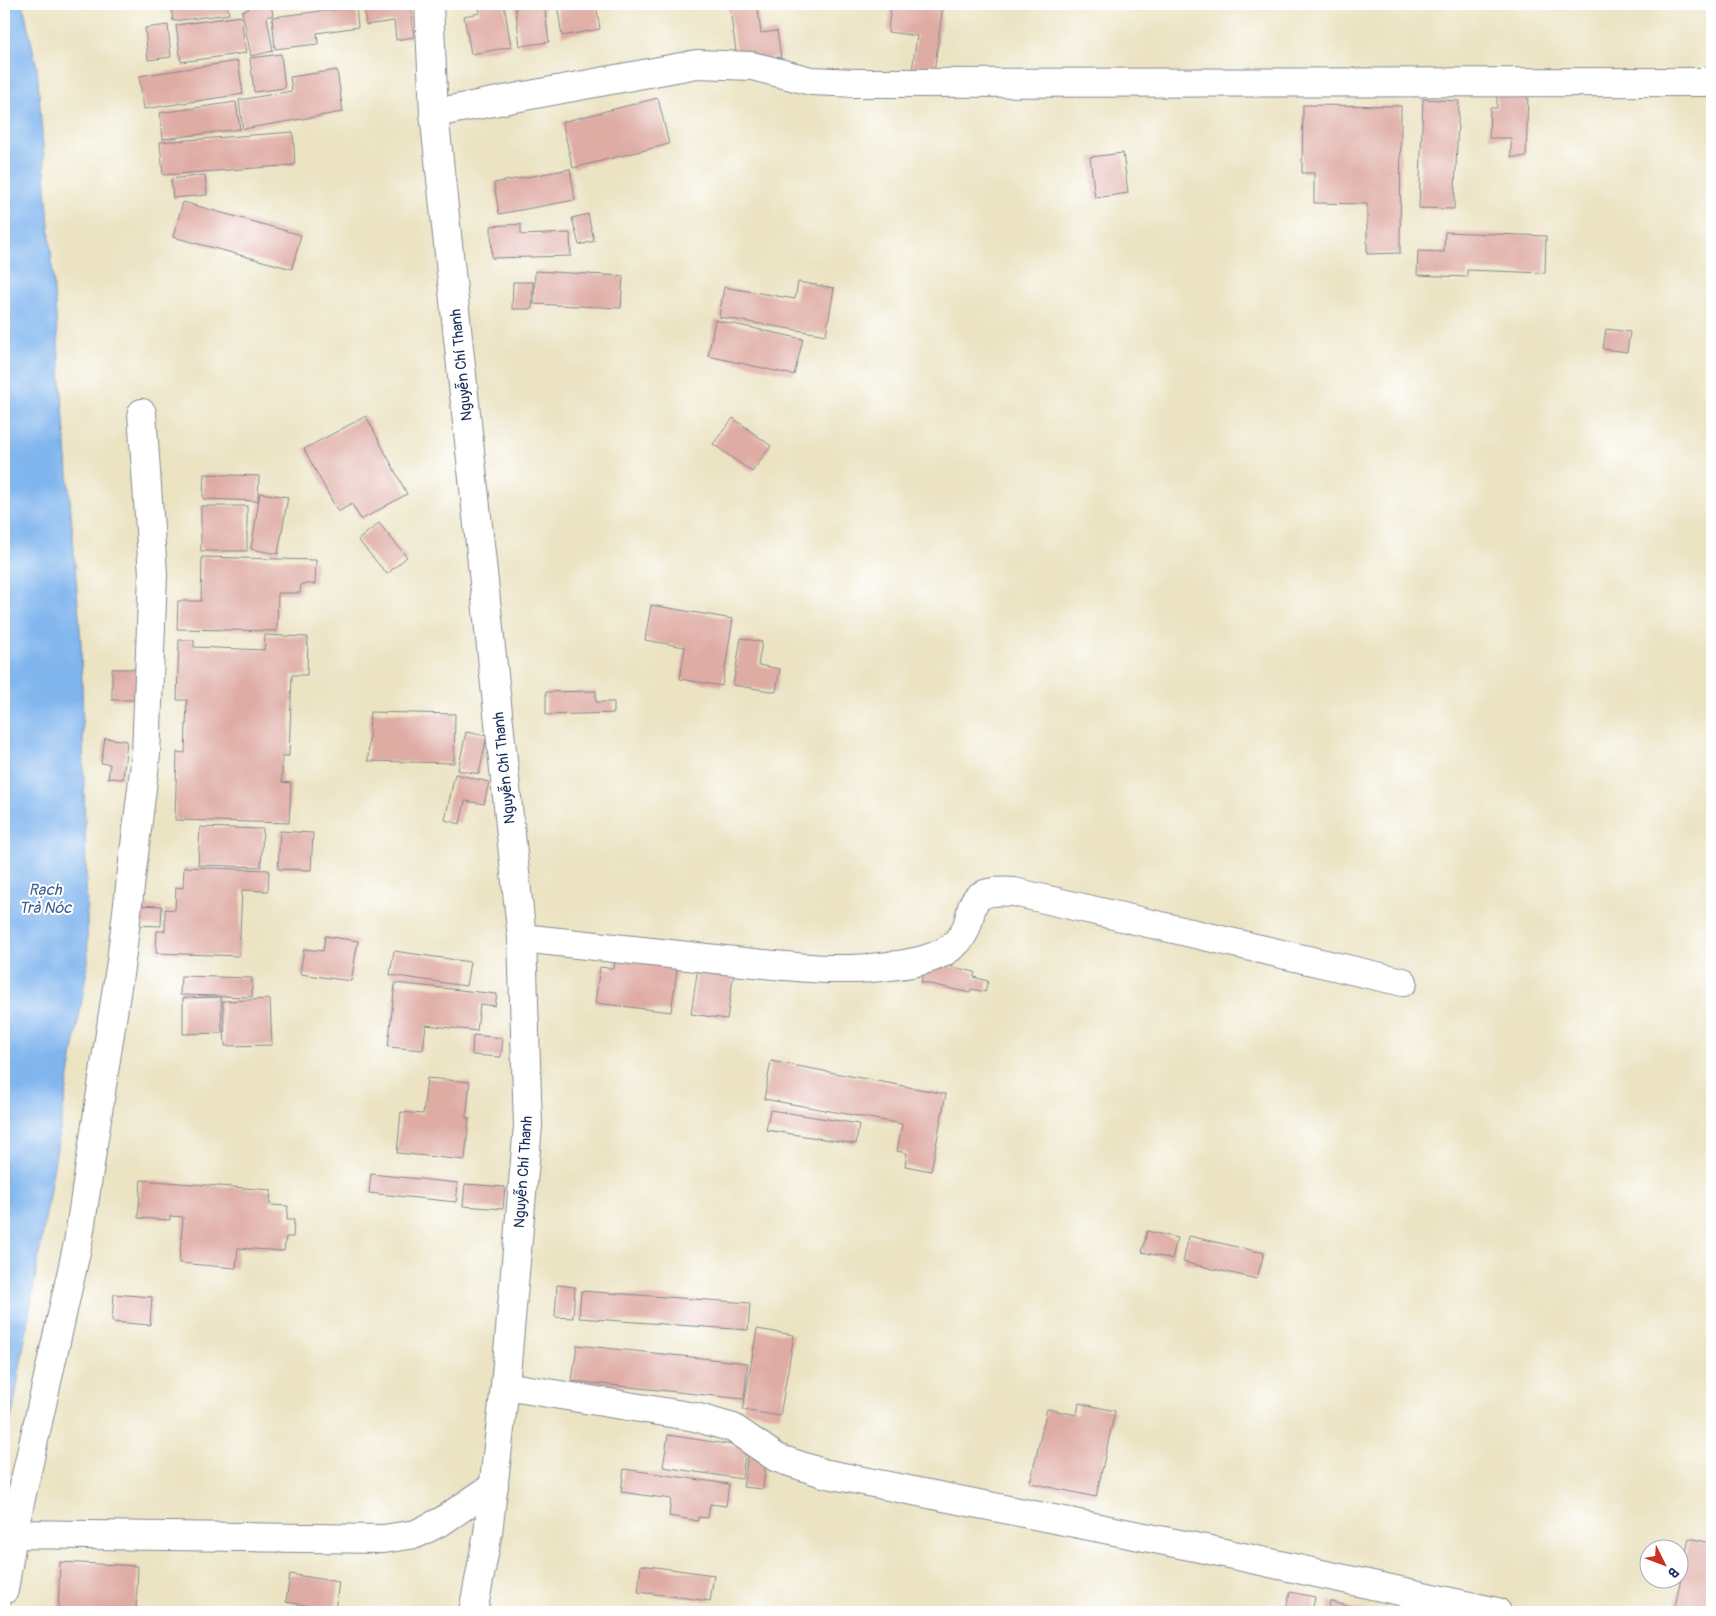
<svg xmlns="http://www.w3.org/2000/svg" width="1716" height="1616" viewBox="0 0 1716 1616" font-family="Pangolin,sans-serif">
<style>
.water{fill:#80b5ee;stroke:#4e72a6}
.building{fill:#dfaca4}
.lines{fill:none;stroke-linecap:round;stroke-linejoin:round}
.minor-casing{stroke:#838990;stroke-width:30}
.major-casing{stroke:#838990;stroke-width:30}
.minor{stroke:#fff;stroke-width:28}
.major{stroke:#fff;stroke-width:28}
.labels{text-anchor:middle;stroke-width:4;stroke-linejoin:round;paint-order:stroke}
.street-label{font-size:15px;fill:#1b2f5e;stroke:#fff}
.water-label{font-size:16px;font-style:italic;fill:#3e5e90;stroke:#fff}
</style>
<rect width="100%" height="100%" fill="#fff"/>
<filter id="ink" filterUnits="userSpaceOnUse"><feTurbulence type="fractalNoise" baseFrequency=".02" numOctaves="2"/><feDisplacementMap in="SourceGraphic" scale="10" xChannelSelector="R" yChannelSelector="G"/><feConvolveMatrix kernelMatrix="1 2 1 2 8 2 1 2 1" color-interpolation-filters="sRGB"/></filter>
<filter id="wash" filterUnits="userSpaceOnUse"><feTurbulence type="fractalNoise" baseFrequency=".0096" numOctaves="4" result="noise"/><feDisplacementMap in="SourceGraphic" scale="20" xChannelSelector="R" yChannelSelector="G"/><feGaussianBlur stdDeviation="1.12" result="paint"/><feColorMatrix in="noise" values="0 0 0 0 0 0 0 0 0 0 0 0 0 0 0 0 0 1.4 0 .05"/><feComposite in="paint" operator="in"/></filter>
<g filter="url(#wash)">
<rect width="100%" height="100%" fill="#ebe3c2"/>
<path class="water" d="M4,4H23L37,68L81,643L88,963L13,1410L4,1450Z"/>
<g id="blocks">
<g class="building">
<path d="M171,4H227L229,14L173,21Z"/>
<path d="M247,4H271L273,15L267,17L273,51L251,56L242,11L249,9Z"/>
<path d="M364,4H410L414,37L396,40L394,21L366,25Z"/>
<path d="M478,4H504L511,47L471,54L464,16L480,13Z"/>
<path d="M515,4H544L549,42L520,46Z"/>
<path d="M557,4H596L600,29L562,36Z"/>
<path d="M729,4H757L761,33L777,31L781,57L738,64Z"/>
<path d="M891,4L943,5L934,73L912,70L917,36L888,32Z"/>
<path d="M356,7L358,27L317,33L318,44L275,49L272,17Z"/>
<path d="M241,16L246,53L181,62L176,25Z"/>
<path d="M168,25L171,57L148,60L145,28Z"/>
<path d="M281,54L285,88L254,92L250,58Z"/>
<path d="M238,61L243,94L144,109L139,76Z"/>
<path d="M337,70L343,112L243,129L239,100L292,91L290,77Z"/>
<path d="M1497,93L1528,94L1526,157H1511V138H1489L1490,108H1497Z"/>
<path d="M658,98L669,144L573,168L562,122Z"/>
<path d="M1423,99L1459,101L1454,209L1419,208Z"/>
<path d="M236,102L240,129L163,139L160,113Z"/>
<path d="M1303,105L1401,106L1400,253L1367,254V204L1314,203V173H1302Z"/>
<path d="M293,132L295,165L163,175L160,142Z"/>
<path d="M1123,153L1128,193L1095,198L1090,157Z"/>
<path d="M570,169L575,200L499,214L494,183Z"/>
<path d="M205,175L207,195L173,198L171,179Z"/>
<path d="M183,202L301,235L292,269L173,237Z"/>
<path d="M588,214L594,241L579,245L572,218Z"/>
<path d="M521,224V235L570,233L571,256L492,258L491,226Z"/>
<path d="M1445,232L1546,236L1545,273L1467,270V277L1417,275L1418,251L1444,252Z"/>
<path d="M535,271L623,276L621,308L534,304Z"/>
<path d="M513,282H533L532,309H512Z"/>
<path d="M798,282L834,288L826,335L719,317L724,287L795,299Z"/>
<path d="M715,320L803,339L794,375L708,356Z"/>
<path d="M1606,329L1630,332L1627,352L1603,349Z"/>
<path d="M1712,382V404L1707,403Z"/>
<path d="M366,416L407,494L361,520L352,504L338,512L304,449Z"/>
<path d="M733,418L771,446L752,472L713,444Z"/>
<path d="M204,474L259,476L258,501L203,499Z"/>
<path d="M260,493L288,497L278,554L251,549Z"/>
<rect x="201" y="506" width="46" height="45"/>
<path d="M379,523L407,557L387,574L358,540Z"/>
<path d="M202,557L316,560L315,584H301L300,593H278L277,631L177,629L178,601H201Z"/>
<path d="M651,605L733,619L722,686L680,679L685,647L645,640Z"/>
<path d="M265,635L308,637L307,675H292L289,756H282V782L291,783L289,823L175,820L177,752L185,753L187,700H177L179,640H194V647L264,650Z"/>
<path d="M741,638L762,642L758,665L780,669L776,692L733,685Z"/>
<rect x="112" y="669" width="34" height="31"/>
<path d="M596,691V702H614V713L546,715V692Z"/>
<path d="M370,712L455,714L454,763L368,761Z"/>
<path d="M466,732L487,736L479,774L458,770Z"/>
<path d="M105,738L127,741L123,779L108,778L110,764L101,763Z"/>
<path d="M455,774L489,782L484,804L465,801L460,824L445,820Z"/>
<path d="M200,827L263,829L261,867L198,865Z"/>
<path d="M280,831L313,833L311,870L278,869Z"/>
<path d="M184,867L269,870L268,891L242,890L239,956L156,953L157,931H165V909L175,910L176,887L183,888Z"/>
<path d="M132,905L162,906L161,926L131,925Z"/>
<path d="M325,936L358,941L351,981L300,974L304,949L323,951Z"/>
<path d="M394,951L470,962L466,986L390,975Z"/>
<path d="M616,954L678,963L671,1012L595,1003L600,967L614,969Z"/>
<path d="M926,961L975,972L974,977L988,981L985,992L971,989L970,993L921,982Z"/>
<path d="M698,967L734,972L727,1019L691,1014Z"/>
<path d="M181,976L252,978V997L180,995Z"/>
<path d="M395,983L497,994L495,1006L480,1004L477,1031L426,1025L423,1050L388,1047Z"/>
<path d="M221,997L222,1033L183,1034V998Z"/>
<path d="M270,999L272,1045L225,1046L223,1001Z"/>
<path d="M473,1035L503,1038L501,1057L472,1055Z"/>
<path d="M771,1061L946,1094L931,1171L905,1166L907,1153L897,1151L902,1124L764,1099Z"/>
<path d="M427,1078L470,1082L466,1118H469L465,1160L397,1153L401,1112L423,1114Z"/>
<path d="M770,1110L859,1124L856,1144L766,1130Z"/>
<path d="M371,1174L458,1183L456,1202L369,1193Z"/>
<path d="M141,1180L271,1190L270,1205L288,1206L287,1220H294L293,1237H286L284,1251L238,1248L236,1268L179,1263L183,1217L170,1216V1220L138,1218Z"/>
<path d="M465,1184L505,1187L503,1209L463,1206Z"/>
<path d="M1147,1231L1177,1238L1172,1259L1142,1252Z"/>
<path d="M1189,1236L1264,1253L1257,1279L1183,1262Z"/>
<path d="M557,1285L575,1287L573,1318L555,1317Z"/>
<path d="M581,1291L750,1303L748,1330L579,1318Z"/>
<path d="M114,1294L152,1297L150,1325L112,1322Z"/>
<path d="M757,1329L794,1335L780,1416L743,1410Z"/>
<path d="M577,1345L748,1363L744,1399L572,1381Z"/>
<path d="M1079,1403L1115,1411L1096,1497L1030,1483L1047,1409L1077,1415Z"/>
<path d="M668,1435L746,1447L742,1479L663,1467Z"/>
<path d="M748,1455L766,1457L763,1489L743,1487Z"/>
<path d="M624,1469L729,1484L726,1506L710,1504L708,1518L698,1517V1521L669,1516L671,1499L621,1492Z"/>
<path d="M1689,1538L1712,1543V1612H1674Z"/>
<path d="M60,1562L138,1566L136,1612H58Z"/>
<path d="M641,1565L714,1575L710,1601L638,1592Z"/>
<path d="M290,1574L339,1582L335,1610L286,1602Z"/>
<path d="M1290,1592L1315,1597L1312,1612H1285Z"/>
<path d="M1330,1601L1367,1612H1327Z"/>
</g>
</g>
</g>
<g filter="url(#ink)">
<use href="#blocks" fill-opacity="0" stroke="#838990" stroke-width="1"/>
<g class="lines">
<g class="minor-casing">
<g id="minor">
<path d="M434,113L697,64L752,66L811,81L856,83L1712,82"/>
<path d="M522,938C590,945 657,953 725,960C777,965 829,973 880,967C904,965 937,961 955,944C983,919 953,887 1014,892L1403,982"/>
<path d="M505,1386L695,1417L733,1428L777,1458L823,1473L1210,1550L1497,1612"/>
<path d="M13,1534L383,1539L416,1534L442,1521L494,1486"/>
<path d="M4,1590L13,1534L78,1243L121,961L146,755L153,574L142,413"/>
</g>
</g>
<g class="major-casing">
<path id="major" d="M429,4L434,113L522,938L528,1126L505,1386L488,1533L473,1612"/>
</g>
<use href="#minor" class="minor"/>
<use href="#major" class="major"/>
</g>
</g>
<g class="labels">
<g class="street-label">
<text transform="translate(461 365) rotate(-96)" y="5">Nguyễn Chí Thanh</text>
<text transform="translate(504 768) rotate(-96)" y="5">Nguyễn Chí Thanh</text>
<text transform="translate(523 1172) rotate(-86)" y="5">Nguyễn Chí Thanh</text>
</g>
<g class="water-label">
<text x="45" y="895">Rạch<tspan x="45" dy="18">Trà Nóc</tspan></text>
</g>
</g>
<rect width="1716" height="1616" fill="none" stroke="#fff" stroke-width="20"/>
<g transform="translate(1664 1564) rotate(132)"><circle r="24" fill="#ffffff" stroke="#a4acbf"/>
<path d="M0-4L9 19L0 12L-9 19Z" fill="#c8321e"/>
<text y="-8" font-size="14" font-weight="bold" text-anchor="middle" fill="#1b2f5e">B</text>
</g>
</svg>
